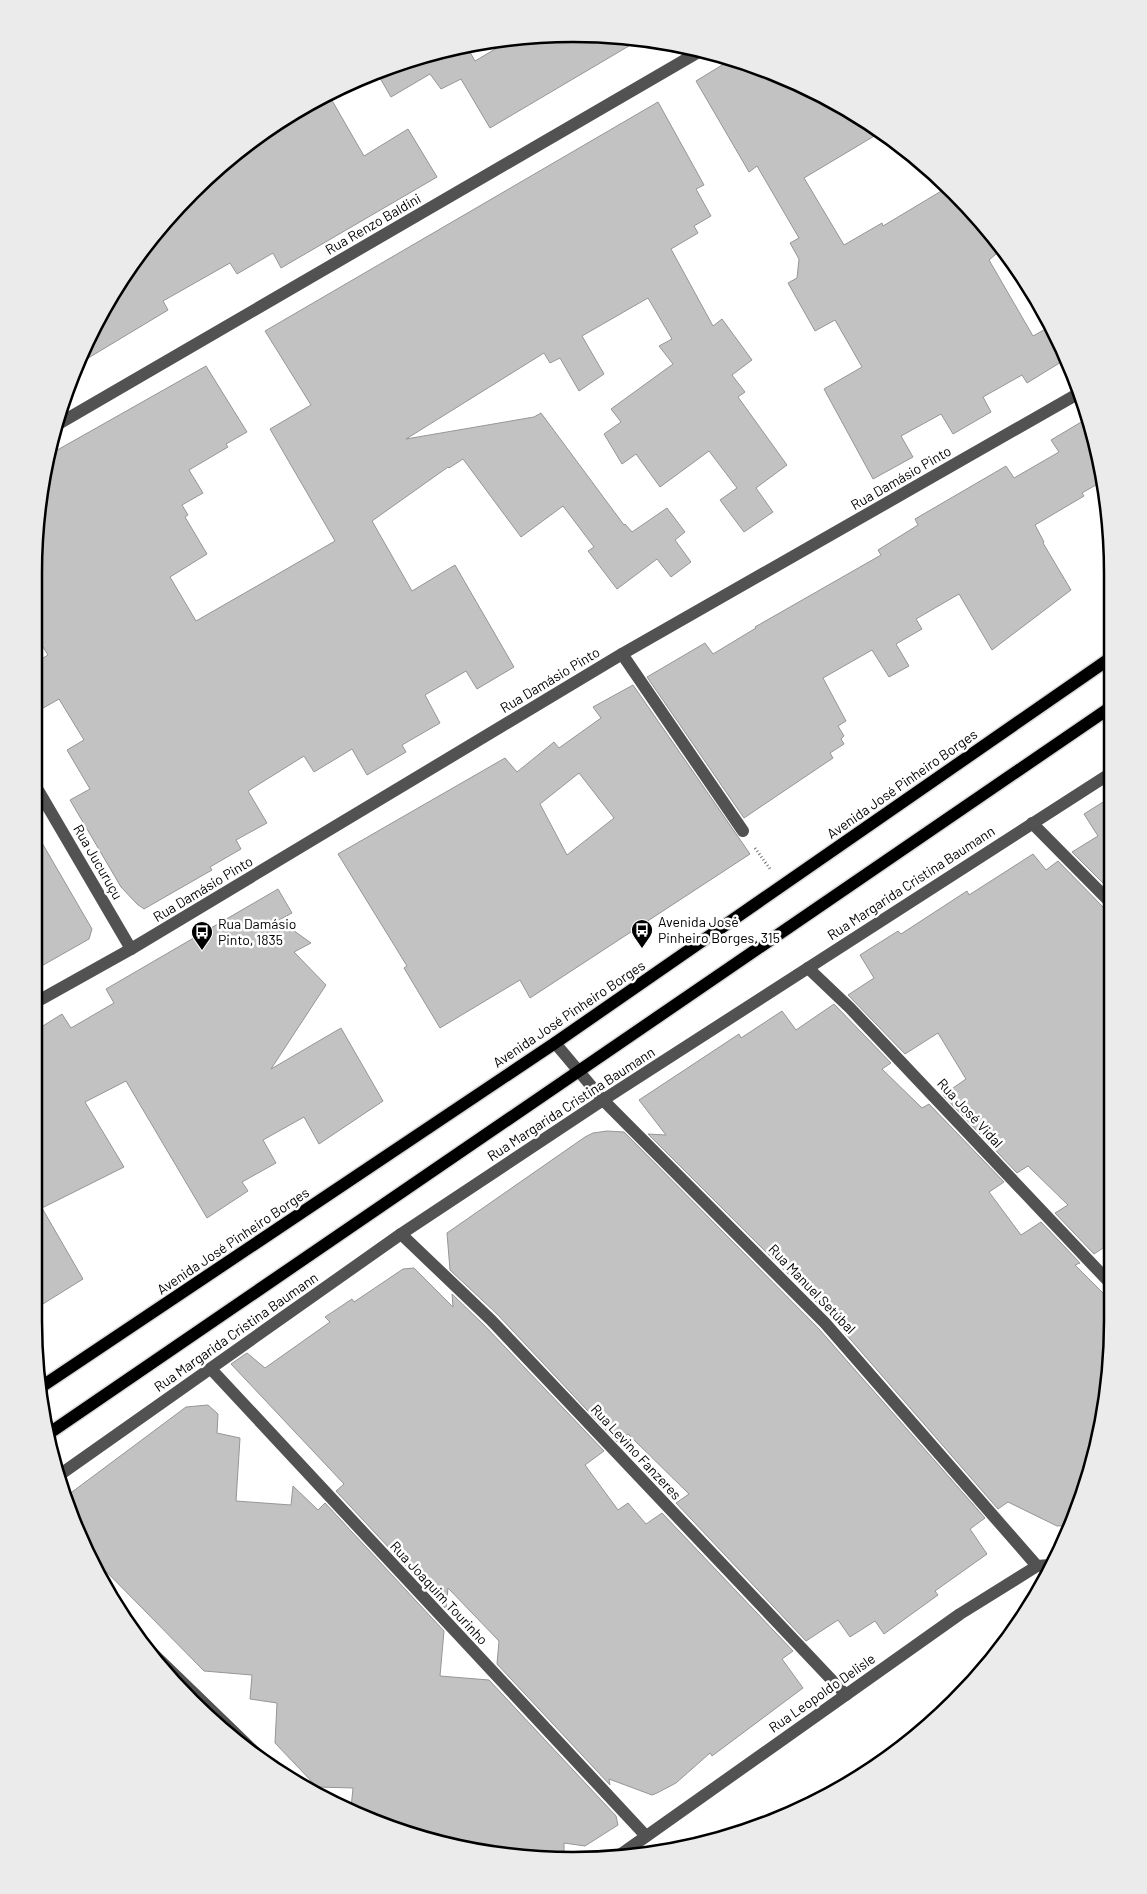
<svg xmlns="http://www.w3.org/2000/svg" width="1147" height="1894" viewBox="0 0 1147 1894" font-family="Barlow,sans-serif">
<style>
.building{fill:#c2c2c2;stroke:#969696;fill-rule:evenodd}
.lines{fill:none;stroke-linecap:round;stroke-linejoin:round}
.major-casing{stroke:#dbdbdb;stroke-width:15}
.path{stroke:#747474;stroke-width:3;stroke-dasharray:1 2.5;stroke-linecap:butt}
.minor{stroke:#525252;stroke-width:12}
.major{stroke:#000;stroke-width:12}
.labels{text-anchor:middle;stroke-width:5;stroke-linejoin:round;paint-order:stroke}
.street-label{font-size:14px;fill:#000;stroke:#fff}
.poi-label{font-size:14px;fill:#000;stroke:#fff;text-anchor:start}
.rim{fill:none;stroke:#000;stroke-width:2.5}
</style>
<rect width="100%" height="100%" fill="#fff"/>
<g class="building">
<path d="M609,35L639,40L490,128L461,79L441,89L430,74L391,97L377,73L400,62L467,47L475,61L514,38Z"/>
<path d="M732,59L812,89L881,132L804,178L844,245L882,223L883,226L943,190H950L979,218L1002,249L989,260L1033,336L1051,326L1066,359L1027,383L1022,375L983,397L991,412L953,434L941,414L901,436L913,457L873,479L824,389L862,367L835,320L815,331L788,283L797,278L799,259L790,243L799,238L757,166L749,172L696,81Z"/>
<path d="M330,97L364,156L408,129L437,177L281,268L273,253L237,274L230,263L163,301L168,310L75,366L145,245L217,169L263,135Z"/>
<path d="M658,102L704,185L696,189L711,216L694,226L698,233L671,249L713,326L722,319L752,360L732,375L745,392L738,397L787,465L756,488L773,512L744,532L720,500L737,488L709,451L660,487L636,454L622,464L604,434L621,422L611,409L673,364L659,346L672,339L648,298L582,336L604,374L579,391L560,358L550,363L544,353L406,439L534,417L541,413L624,525L625,524L632,532L667,508L685,532L675,540L691,562L671,577L657,559L617,589L588,551L594,547L563,506L521,537L463,459L449,468L448,467L372,521L412,591L455,565L514,667L477,689L466,671L425,695L440,723L402,745L406,752L367,775L352,749L314,772L304,756L248,791L267,823L236,840L241,849L210,867L212,870L144,909L137,904L121,887L70,800L90,789L67,750L84,740L59,699L38,711V661L48,655L38,639V503L52,453L206,366L247,432L226,444L228,447L189,470L203,493L182,505L188,515L185,517L207,554L170,577L196,621L257,586L335,541L270,429L311,405L265,331Z"/>
<path d="M1088,418L1101,482L1082,493L1084,496L1035,525L1044,542L1043,543L1071,590L992,650L959,594L916,619L922,629L896,644L909,666L889,677L872,650L823,678L846,721L838,726L844,736L841,739L844,744L830,753L833,758L744,818L647,677L705,643L713,654L756,628L755,627L881,555L878,550L918,525L915,519L1006,466L1014,478L1059,452L1051,440Z"/>
<path d="M633,685L750,854L530,998L520,980L440,1028L404,968L407,966L338,854L505,758L517,772L554,742L559,748L601,718L593,707ZM579,773L614,818L567,855L540,804Z"/>
<path d="M1111,797V891L1072,852L1098,836L1084,814Z"/>
<path d="M38,836L92,929L89,939L38,968Z"/>
<path d="M1033,854L1046,870L1058,861L1105,909L1111,911L1109,1244L1094,1254L1055,1213L1068,1205L1028,1166L1017,1173L943,1095L966,1079L938,1033L905,1054L848,995L874,978L860,955L898,931L901,934L967,891L969,895Z"/>
<path d="M278,889L292,913L279,920L311,943L294,952L326,985L271,1069L341,1028L383,1101L319,1144L304,1117L263,1140L276,1163L242,1182L248,1191L207,1218L126,1081L85,1102L124,1167L42,1208L83,1279L38,1307V1029L62,1014L71,1028L114,1003L106,989Z"/>
<path d="M834,1004L891,1063L882,1069L922,1108L929,1104L1004,1182L989,1192L1021,1235L1041,1222L1080,1263L1075,1265L1109,1299V1391L1073,1525L1057,1526L1008,1502L998,1509L831,1317L648,1134L666,1135L639,1100L739,1034L741,1038L782,1011L796,1030Z"/>
<path d="M607,1131L624,1132L819,1329L985,1518L970,1529L987,1554L935,1591L938,1595L884,1634L875,1621L850,1637L838,1620L806,1641L676,1503L689,1494L628,1434L617,1442L497,1314L450,1270L447,1233L585,1137L593,1133Z"/>
<path d="M414,1268L453,1307L452,1294L485,1326L604,1451L585,1465L618,1510L628,1503L646,1524L662,1513L793,1651L782,1659L803,1688L712,1756L710,1753L676,1783L657,1793L652,1795L609,1779L610,1785L497,1664L499,1641L448,1588L446,1609L336,1491L344,1484L231,1364L247,1353L265,1368L330,1322L325,1317L352,1299L354,1302L403,1269Z"/>
<path d="M208,1405L218,1414L217,1433L240,1438L236,1501L291,1505L293,1486L318,1510L325,1503L444,1631L440,1676L489,1680L616,1816L618,1825L585,1846L564,1843V1860L541,1858L503,1856L400,1832L351,1808L353,1788L317,1787L275,1743L277,1703L250,1699L252,1675L204,1671L86,1551L64,1498L186,1407Z"/>
</g>
<g class="lines">
<g class="major-casing">
<g id="major">
<path d="M38,1389L555,1043L1112,657"/>
<path d="M48,1434L1111,707"/>
</g>
</g>
<path class="path" d="M755,848L770,869"/>
<g class="minor">
<path d="M60,423L702,50"/>
<path d="M622,654L743,831"/>
<path d="M38,790L131,949"/>
<path d="M1032,823L1111,903"/>
<path d="M808,968L850,1008L1109,1282"/>
<path d="M38,1001L131,949L622,654L1081,392"/>
<path d="M555,1043L603,1100L825,1323L1037,1566"/>
<path d="M401,1234L491,1320L846,1695"/>
<path d="M211,1369L646,1836"/>
<path d="M58,1476L401,1234L603,1100L1111,773"/>
<path d="M141,1642L266,1763"/>
<path d="M617,1857L960,1614L1037,1566L1050,1565"/>
</g>
<use href="#major" class="major"/>
</g>
<defs>
<g id="bus-pin" transform="scale(1.125)"><path d="M0 17L-7.5 6A9.5 9.5 0 1 1 7.5 6Z" fill="#000" stroke="#fff"/><path d="M-5-6H5V4H4V6H2V4H-2V6H-4V4H-5ZM-3.5-4V0h7V-4ZM-3.5 1.2v1.5H-2V1.2ZM2 1.2v1.5H3.5V1.2Z" fill="#fff"/></g>
</defs>
<g fill-rule="evenodd">
<use href="#bus-pin" x="642" y="930"/>
<use href="#bus-pin" x="202" y="932"/>
</g>
<g class="labels">
<g class="street-label">
<text transform="translate(373 224) rotate(-30)" y="5">Rua Renzo Baldini</text>
<text transform="translate(901 478) rotate(-30)" y="5">Rua Damásio Pinto</text>
<text transform="translate(550 680) rotate(-31)" y="5">Rua Damásio Pinto</text>
<text transform="translate(902 784) rotate(-35)" y="5">Avenida José Pinheiro Borges</text>
<text transform="translate(98 862) rotate(60)" y="5">Rua Jucuruçu</text>
<text transform="translate(911 883) rotate(-33)" y="5">Rua Margarida Cristina Baumann</text>
<text transform="translate(203 889) rotate(-31)" y="5">Rua Damásio Pinto</text>
<text transform="translate(569 1014) rotate(-34)" y="5">Avenida José Pinheiro Borges</text>
<text transform="translate(571 1104) rotate(-33)" y="5">Rua Margarida Cristina Baumann</text>
<text transform="translate(970 1113) rotate(47)" y="5">Rua José Vidal</text>
<text transform="translate(233 1241) rotate(-34)" y="5">Avenida José Pinheiro Borges</text>
<text transform="translate(812 1289) rotate(46)" y="5">Rua Manuel Setúbal</text>
<text transform="translate(236 1332) rotate(-35)" y="5">Rua Margarida Cristina Baumann</text>
<text transform="translate(636 1452) rotate(47)" y="5">Rua Levino Fanzeres</text>
<text transform="translate(439 1593) rotate(47)" y="5">Rua Joaquim Tourinho</text>
<text transform="translate(822 1693) rotate(-35)" y="5">Rua Leopoldo Delisle</text>
</g>
<g class="poi-label">
<text x="658" y="927">Avenida José<tspan x="658" dy="16">Pinheiro Borges, 315</tspan></text>
<text x="218" y="929">Rua Damásio<tspan x="218" dy="16">Pinto, 1835</tspan></text>
</g>
</g>
<path d="M0 0H1147V1894H0ZM573 42H573A531 531 0 0 1 1104 573V1321A531 531 0 0 1 573 1852H573A531 531 0 0 1 42 1321V573A531 531 0 0 1 573 42Z" fill="#ebebeb" fill-rule="evenodd"/>
<path class="rim" d="M573 42H573A531 531 0 0 1 1104 573V1321A531 531 0 0 1 573 1852H573A531 531 0 0 1 42 1321V573A531 531 0 0 1 573 42Z"/>
</svg>
